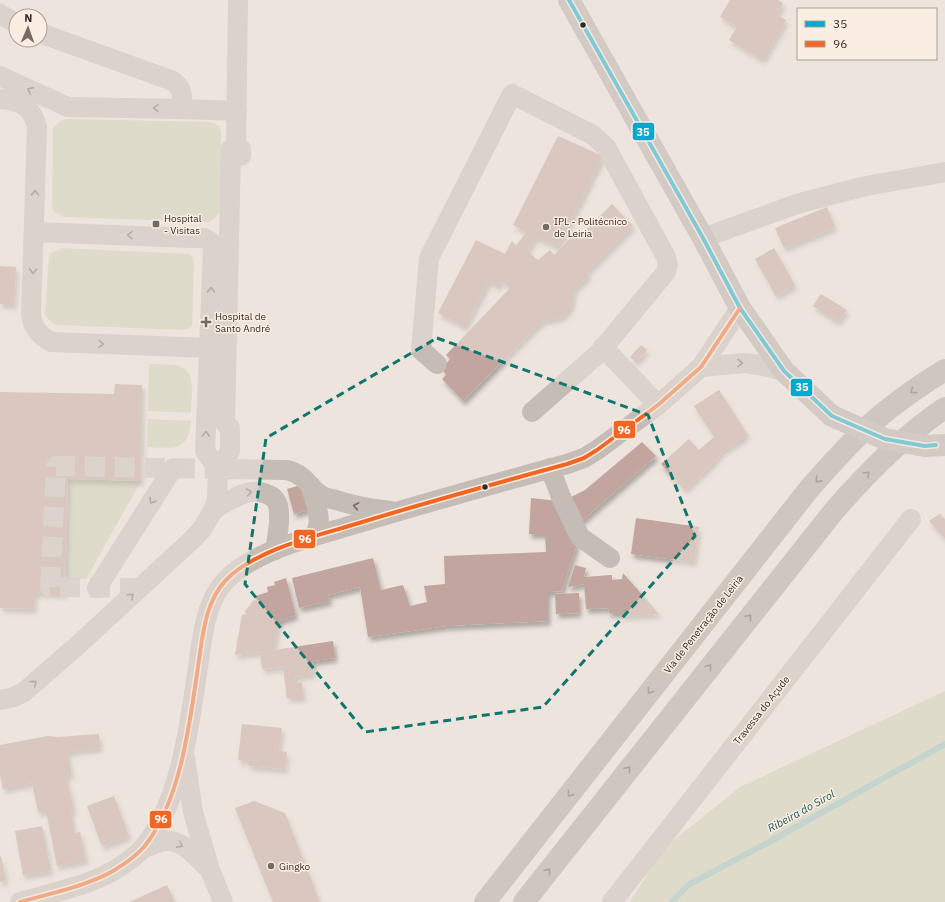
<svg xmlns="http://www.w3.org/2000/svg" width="945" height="902" viewBox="0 0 945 902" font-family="'IBM Plex Sans',sans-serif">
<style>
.green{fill:#ced1b6}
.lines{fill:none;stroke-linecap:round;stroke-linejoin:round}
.stream{stroke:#98c0bc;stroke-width:6}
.building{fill:#c1a59e;filter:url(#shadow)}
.minor-tunnel{stroke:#c7bfb8;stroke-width:20;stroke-dasharray:20 10;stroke-linecap:butt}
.minor{stroke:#c5bcb6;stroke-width:20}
.major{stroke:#b3aaa6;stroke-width:22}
.highway{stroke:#aba39c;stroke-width:22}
.major-bridge{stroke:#b3aaa6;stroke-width:22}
.bus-1-casing{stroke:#faeee3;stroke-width:7}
.bus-2-casing{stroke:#faeee3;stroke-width:7}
.bus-1{stroke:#00a9ce;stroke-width:4}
.bus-2{stroke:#f26522;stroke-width:4}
.oneway{stroke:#766b66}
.oneway2{stroke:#645a55}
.marked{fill:none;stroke:#0f766e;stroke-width:3;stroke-dasharray:8 5;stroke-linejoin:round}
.bus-dot{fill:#352925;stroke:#faeee3;stroke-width:1.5}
.poi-dot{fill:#756a65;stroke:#faeee3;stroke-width:1.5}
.labels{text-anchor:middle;stroke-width:3;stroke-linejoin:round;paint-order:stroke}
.poi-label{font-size:10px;fill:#352925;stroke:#faeee3;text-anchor:start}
.street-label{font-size:10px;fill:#352925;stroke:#faeee3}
.water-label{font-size:11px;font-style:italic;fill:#195857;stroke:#faeee3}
.line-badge{stroke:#faeee3;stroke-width:1.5}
.badge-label{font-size:11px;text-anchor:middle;font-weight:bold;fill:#fff}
</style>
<defs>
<filter id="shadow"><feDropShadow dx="2.5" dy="4.5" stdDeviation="2" flood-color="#0004"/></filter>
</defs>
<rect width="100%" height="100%" fill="#ece4dd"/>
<g class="green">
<path d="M71,119L210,122C217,124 219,125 221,132V207C219,215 216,218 209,222L64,217L54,212L52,207L53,128L62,120Z"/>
<path d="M62,248L188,254L192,256L194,261L192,326L188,329L183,330L56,325L48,319L45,314L49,258L51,253Z"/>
<path d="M149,364C157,364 166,364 174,365C198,367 191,396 191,413L148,411Z"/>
<path d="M148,419L191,421C189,452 172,448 147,447Z"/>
<path d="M68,479L141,481L86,579L66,578Z"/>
<path d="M945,691V902H630L663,849L740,787Z"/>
</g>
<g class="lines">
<path class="stream" d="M672,902L688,885L769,842L945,744"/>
</g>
<g class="building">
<path d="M730,0H778L783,3L777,15L786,20L763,60L729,40L737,27L720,17Z"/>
<path d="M558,136L603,156L558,247L536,237L527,251L538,260L550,250L554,255L577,231L580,236L612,204L633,226L587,272L589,275L574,290L573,301L570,309L565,314L560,318L542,321L463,401L442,379L446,375L442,369L450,359L446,355L510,288L501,280L498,287L489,281L465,327L438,313L476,240L505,254L512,241L516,246L526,232L513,225Z"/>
<path d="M827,207L835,227L784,248L775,228Z"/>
<path d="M774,248L795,285L776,296L755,259Z"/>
<path d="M0,266L16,267L14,305L0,304Z"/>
<path d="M821,294L847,310L838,322L813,306Z"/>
<path d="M641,345L647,350L636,362L630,357Z"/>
<path d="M115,384L142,385L141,481L68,479L65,594L35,593L34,609L0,608V392L114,394Z"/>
<path d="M719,390L748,435L723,451L712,464L685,490L661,464L689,439L699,450L714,437L694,406Z"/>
<path d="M642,442L656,456L577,525L565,500L585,490Z"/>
<path d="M301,485L308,510L294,514L287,489Z"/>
<path d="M531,498L559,501L576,538V547L562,591L548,592V621L446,626L368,637L360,587L328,595L330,601L299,608L292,578L373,558L381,590L403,585L410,606L427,602L424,586L445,584L444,556L546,552L545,534H529Z"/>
<path d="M940,514L945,519V539L929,521Z"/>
<path d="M636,518L699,527L694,562L631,554Z"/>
<path d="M575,565L586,568L584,577L612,575V580L622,579L623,573L659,614L621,616V613H609L608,608L586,609L584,584L568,587Z"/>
<path d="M286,578L296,615L279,621L274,650L333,641L335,658L312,661L314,674L295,677L296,683L302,682L303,698H287L283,667L262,669L260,652L235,655L242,615L246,614L245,611L253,601L256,600L255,596L268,592L267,587L275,585L274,582Z"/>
<path d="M579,593V613L556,614L555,594Z"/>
<path d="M242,724L282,728L279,751L287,752L285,769L248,766L249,761L238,760Z"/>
<path d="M99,734L100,748L67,752L72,774L66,776L74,811L71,812L75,833L80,832L86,860L57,866L46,811L38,812L32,783L3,789L0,775V745L48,736L58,737Z"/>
<path d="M114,796L129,836L102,846L87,806Z"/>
<path d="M254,801L285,813L320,902H273L235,808Z"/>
<path d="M42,826L51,871L23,875L15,831Z"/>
<path d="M1,856L6,880L0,882V857Z"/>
<path d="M167,885L175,902H129Z"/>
</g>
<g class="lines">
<path class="minor-tunnel" d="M140,588L50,587L56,466L218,469"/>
<g class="minor">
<path d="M238,0L236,145L241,149V156"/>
<path d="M0,14L16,23"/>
<path d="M40,33L173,81C184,90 182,96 182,109"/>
<path d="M0,76L68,107L182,109L237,111"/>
<path d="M0,99C21,101 32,106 37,127L31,315C33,328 39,335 51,342L209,348"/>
<path d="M34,232L192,238H204L211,242L213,249L205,451L218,469"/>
<path d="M703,238L800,203L866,186L945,172"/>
<path d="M603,347L658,405"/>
<path d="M437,364L421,350L429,258L512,94L593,135L606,147L666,257L668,265L666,272L599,353L532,412"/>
<path d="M701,367L744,363L759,365L784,371"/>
<path d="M550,468L561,497L580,537L610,558"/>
<path d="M218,469L287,470C309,476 307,488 324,497C327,498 332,499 336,500C354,506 372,509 391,511"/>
<path d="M310,485C315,501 325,523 313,537"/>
<path d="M214,509C231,500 250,485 269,495C276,498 279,505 279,513C280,525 277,538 275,550"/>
<path d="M97,588L173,468"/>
<path d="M0,700L14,697L24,692L79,644L194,538L202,529L214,509L217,499L218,469L230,451V428L225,423L231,149L236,145"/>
<path d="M185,758L193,812L210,870L223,902"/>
<path d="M143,848C150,846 157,843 164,841C182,838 198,859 210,870"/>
<path d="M20,902C51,893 84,887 113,871C123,865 136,856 144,847C182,799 190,720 199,660C203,632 206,601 226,580C258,548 317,536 359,523C428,502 497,483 567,464L584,458L597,450L658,405L701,367L740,308"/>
<path d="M612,902L911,519"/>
</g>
<path class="major" d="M569,0L703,238L740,308L784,371L832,416"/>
<g class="highway">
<path d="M485,902L809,489C824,472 840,454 857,437C883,411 914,389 945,370"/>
<path d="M524,902L834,511C867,473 903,436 945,408"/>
</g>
<path class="major-bridge" d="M832,416L885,439L925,446L945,445"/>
<g class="bus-1-casing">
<path id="bus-1" d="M569,0L703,238L740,308L784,371L832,416L885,439L925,446L936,445"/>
</g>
<g class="bus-2-casing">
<path id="bus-2" d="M20,902C51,893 84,887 113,871C123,865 136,856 144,847C182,799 190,720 199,660C203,632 206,601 226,580C258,548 317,536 359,523C428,502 497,483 567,464L584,458L597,450L658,405L701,367L740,308"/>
</g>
<use href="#bus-1" class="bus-1"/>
<use href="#bus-2" class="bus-2"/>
</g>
<defs><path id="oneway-chevron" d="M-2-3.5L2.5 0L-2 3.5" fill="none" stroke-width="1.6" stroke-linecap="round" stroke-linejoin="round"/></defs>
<g class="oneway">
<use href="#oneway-chevron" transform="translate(30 90) rotate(-156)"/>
<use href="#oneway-chevron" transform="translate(156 108) rotate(-179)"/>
<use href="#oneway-chevron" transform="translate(35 193) rotate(-88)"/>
<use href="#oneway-chevron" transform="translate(130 235) rotate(-178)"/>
<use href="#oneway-chevron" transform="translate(33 271) rotate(93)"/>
<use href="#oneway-chevron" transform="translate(211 290) rotate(-88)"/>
<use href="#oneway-chevron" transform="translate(101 344) rotate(2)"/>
<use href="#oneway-chevron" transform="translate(740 363)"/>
<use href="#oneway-chevron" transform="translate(206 434) rotate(-87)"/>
<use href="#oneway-chevron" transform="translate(249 492) rotate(-12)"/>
<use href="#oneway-chevron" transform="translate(152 501) rotate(122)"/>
<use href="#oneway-chevron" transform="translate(356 506) rotate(-169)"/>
<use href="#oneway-chevron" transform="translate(131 596) rotate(-43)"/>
<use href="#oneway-chevron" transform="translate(34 683) rotate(-40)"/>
<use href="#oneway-chevron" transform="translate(180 845) rotate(29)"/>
</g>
<g class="oneway2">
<use href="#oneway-chevron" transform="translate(913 391) rotate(143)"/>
<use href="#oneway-chevron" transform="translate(867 474) rotate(-45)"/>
<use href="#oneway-chevron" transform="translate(818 480) rotate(132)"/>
<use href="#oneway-chevron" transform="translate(749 617) rotate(-51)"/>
<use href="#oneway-chevron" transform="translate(709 667) rotate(-52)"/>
<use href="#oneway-chevron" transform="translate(650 691) rotate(128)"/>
<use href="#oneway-chevron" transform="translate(628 769) rotate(-52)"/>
<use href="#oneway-chevron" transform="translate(570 794) rotate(128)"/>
<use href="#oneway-chevron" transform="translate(548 871) rotate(-52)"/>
</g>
<path d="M0 0H945V902H0ZM437,338L648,415L695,536L543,707L365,732L245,584L266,438Z" fill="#ece4dd" fill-opacity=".55" fill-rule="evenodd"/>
<path class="marked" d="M437,338L648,415L695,536L543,707L365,732L245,584L266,438Z"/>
<g class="bus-dot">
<circle cx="583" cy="25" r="3.5"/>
<circle cx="485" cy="487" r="3.5"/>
</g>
<g class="poi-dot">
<rect x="152" y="220" width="8" height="8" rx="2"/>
<circle cx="546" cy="227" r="4"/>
<path d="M204 316h4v4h4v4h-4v4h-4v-4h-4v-4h4z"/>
<circle cx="271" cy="866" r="4"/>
</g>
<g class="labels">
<g class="poi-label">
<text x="164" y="222">Hospital<tspan x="164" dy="12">- Visitas</tspan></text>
<text x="554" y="225">IPL - Politécnico<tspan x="554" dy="12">de Leiria</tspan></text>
<text x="215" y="320">Hospital de<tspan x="215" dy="12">Santo André</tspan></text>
<text x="279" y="870">Gingko</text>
</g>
<g class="street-label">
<text transform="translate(703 624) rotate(-52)" y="4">Via de Penetração de Leiria</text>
<text transform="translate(761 710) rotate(-52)" y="4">Travessa do Açude</text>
</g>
<g class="water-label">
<text transform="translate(801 811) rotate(-29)" y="4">Ribeira do Sirol</text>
</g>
</g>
<g class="line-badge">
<rect x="632" y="122" width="23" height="19" rx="4" fill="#00a9ce"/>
<rect x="790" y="378" width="23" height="19" rx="4" fill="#00a9ce"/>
<rect x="613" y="420" width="23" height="19" rx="4" fill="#f26522"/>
<rect x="293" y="529" width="23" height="20" rx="4" fill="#f26522"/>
<rect x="149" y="810" width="23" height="19" rx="4" fill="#f26522"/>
</g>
<g class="badge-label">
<text x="643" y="136">35</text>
<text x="802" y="391">35</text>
<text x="624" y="434">96</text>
<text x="305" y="543">96</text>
<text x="161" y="823">96</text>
</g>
<rect x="797" y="8" width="140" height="52" fill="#faeee3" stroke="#ab9f97"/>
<rect x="805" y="21" width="20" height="6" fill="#00a9ce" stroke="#ab9f97"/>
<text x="833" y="28" font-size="12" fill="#352925">35</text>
<rect x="805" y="41" width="20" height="6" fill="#f26522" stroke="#ab9f97"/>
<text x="833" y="48" font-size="12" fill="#352925">96</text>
<g transform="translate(28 28) rotate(2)"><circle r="19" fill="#faeee3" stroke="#ab9f97"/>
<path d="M0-3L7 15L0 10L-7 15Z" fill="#756a65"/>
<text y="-6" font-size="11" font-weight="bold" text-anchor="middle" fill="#352925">N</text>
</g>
</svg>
